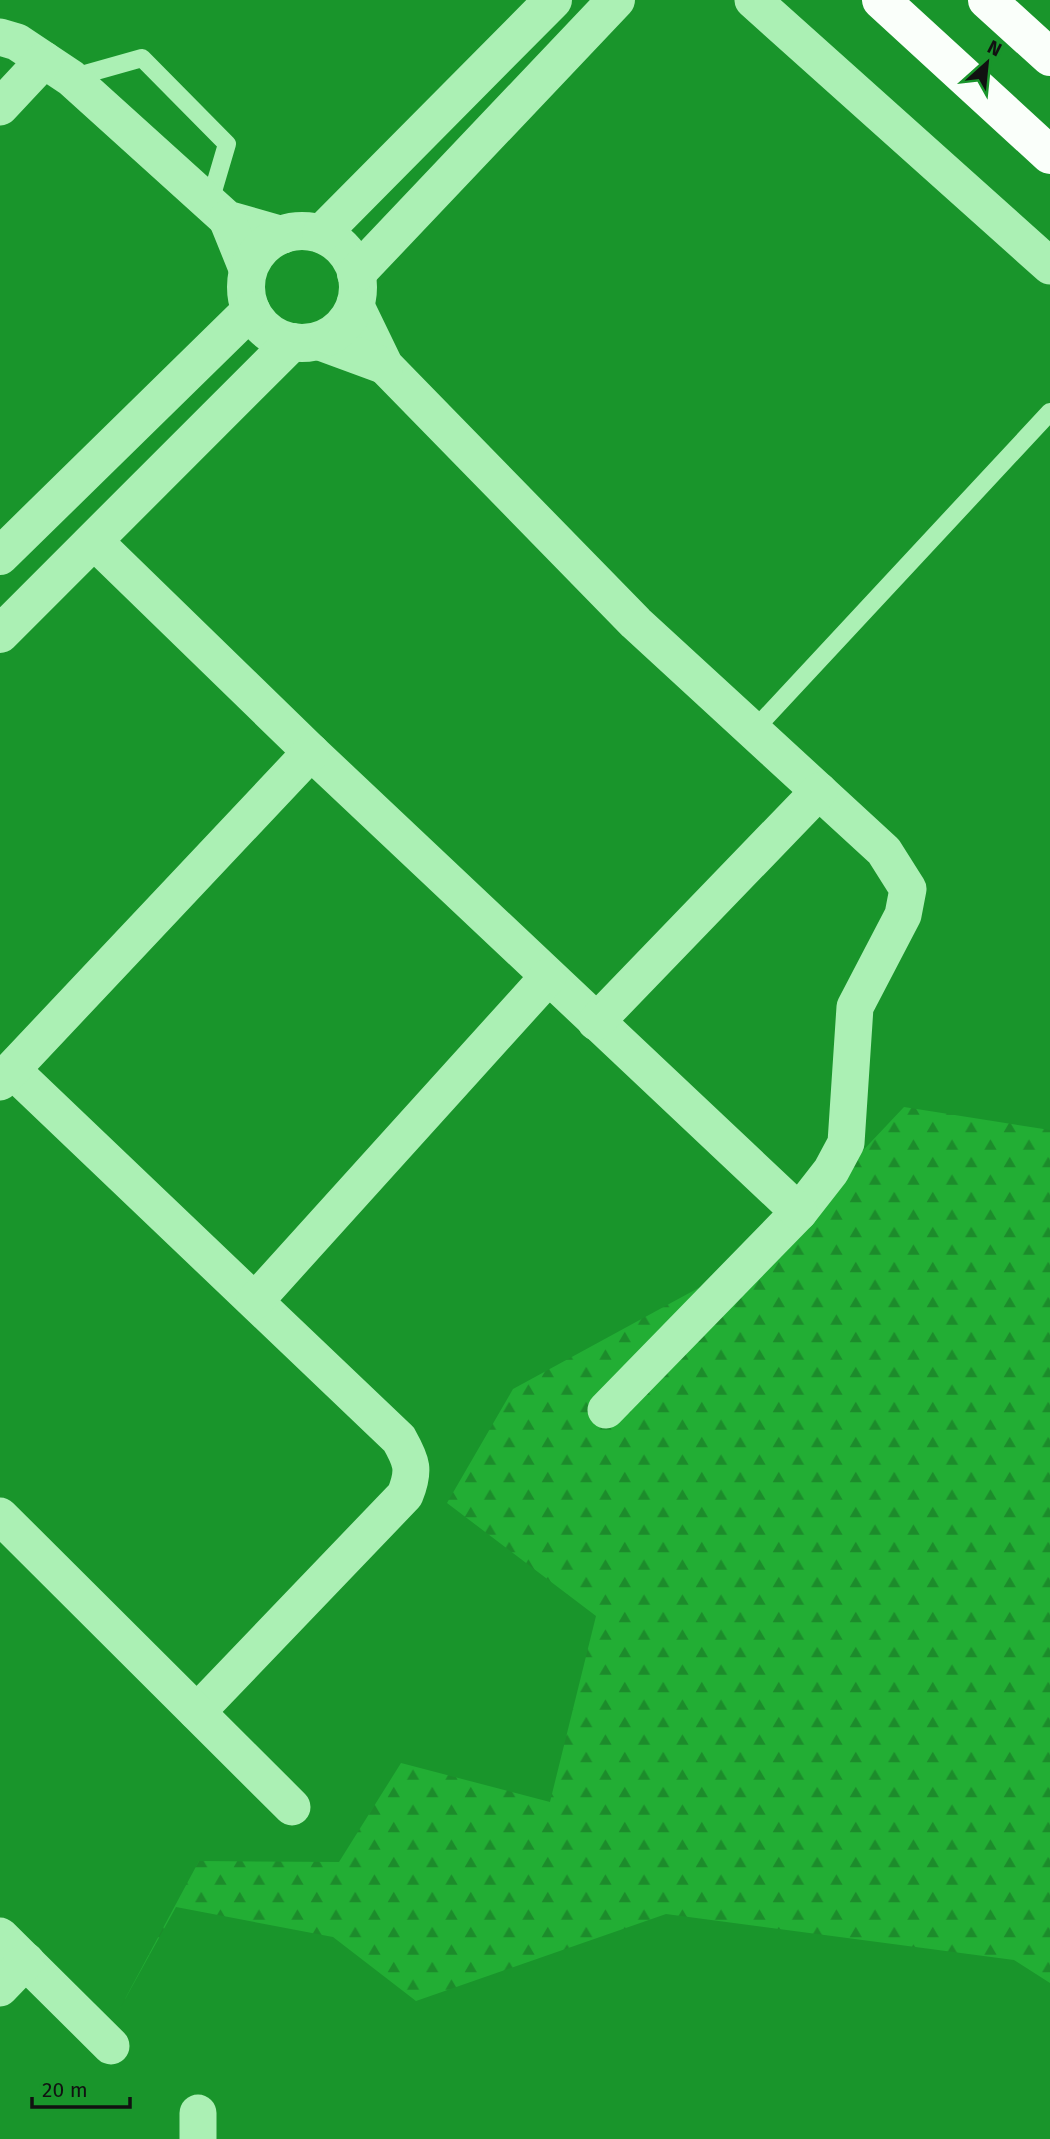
<svg xmlns="http://www.w3.org/2000/svg" width="1050" height="2139" viewBox="0 0 1050 2139" font-family="'Fira Sans',sans-serif">
<style>
.forest{fill:url(#forest-firs)}
.lines{fill:none;stroke-linecap:round;stroke-linejoin:round}
.service{stroke:#abf0b4;stroke-width:18}
.minor{stroke:#abf0b4;stroke-width:37}
.tertiary{stroke:#abf0b4;stroke-width:38}
.trunk{stroke:#fafffa;stroke-width:38}
</style>
<defs>
<pattern id="forest-firs" width="22" height="20" patternUnits="userSpaceOnUse" patternTransform="scale(1.75)"><rect width="22" height="20" fill="#22ae34"/><path d="M5 1l3.5 6h-7zM16 11l3.5 6h-7z" fill="#1c8c2b"/></pattern>
</defs>
<rect width="100%" height="100%" fill="#19952b"/>
<path class="forest" d="M904,1107L1050,1130V1983L1014,1960L666,1914L416,2001L333,1937L176,1907L118,2012L199,1861L339,1862L401,1763L550,1802L596,1616L447,1503L513,1389L770,1249Z"/>
<g class="lines">
<g class="service">
<path d="M71,78L142,58L227,144L209,205"/>
<path d="M753,731L1050,412"/>
</g>
<g class="minor">
<path d="M753,0L1050,266"/>
<path d="M0,37L17,42L71,78L227,219L283,235"/>
<path d="M0,107L44,60"/>
<path d="M227,219L248,271"/>
<path d="M355,304L385,366L636,623L884,851L908,889L903,915L855,1007L846,1143L831,1171L799,1212L606,1410"/>
<path d="M317,341L385,366"/>
<path d="M94,541L311,752L799,1212"/>
<path d="M596,1022L819,791"/>
<path d="M12,1070L399,1439C412,1462 415,1470 405,1495L197,1712"/>
<path d="M0,1082L311,752"/>
<path d="M255,1301L548,977"/>
<path d="M0,1516L292,1807"/>
<path d="M0,1936L111,2046"/>
<path d="M0,1988L26,1961"/>
<path d="M198,2113V2139"/>
</g>
<g class="tertiary">
<circle cx="302" cy="287" r="56"/>
<path d="M321,234L553,0"/>
<path d="M356,274L616,0"/>
<path d="M0,556L251,310"/>
<path d="M0,634L292,342"/>
</g>
<g class="trunk">
<path d="M881,0L1050,155"/>
<path d="M987,0L1050,57"/>
</g>
</g>
<g transform="translate(987 63) rotate(27)" stroke="#19952b" stroke-width="5" paint-order="stroke">
<path d="M0-5L12 26L0 18L-12 26Z" fill="#111111"/>
<text y="-10" font-size="19" font-weight="bold" text-anchor="middle" fill="#111111">N</text>
</g>
<path d="M32 2097v10h98v-10" fill="none" stroke="#111111" stroke-width="3.5"/>
<text x="42" y="2097" font-size="21" fill="#111111" stroke="#19952b" stroke-width="5" paint-order="stroke">20 m</text>
</svg>
